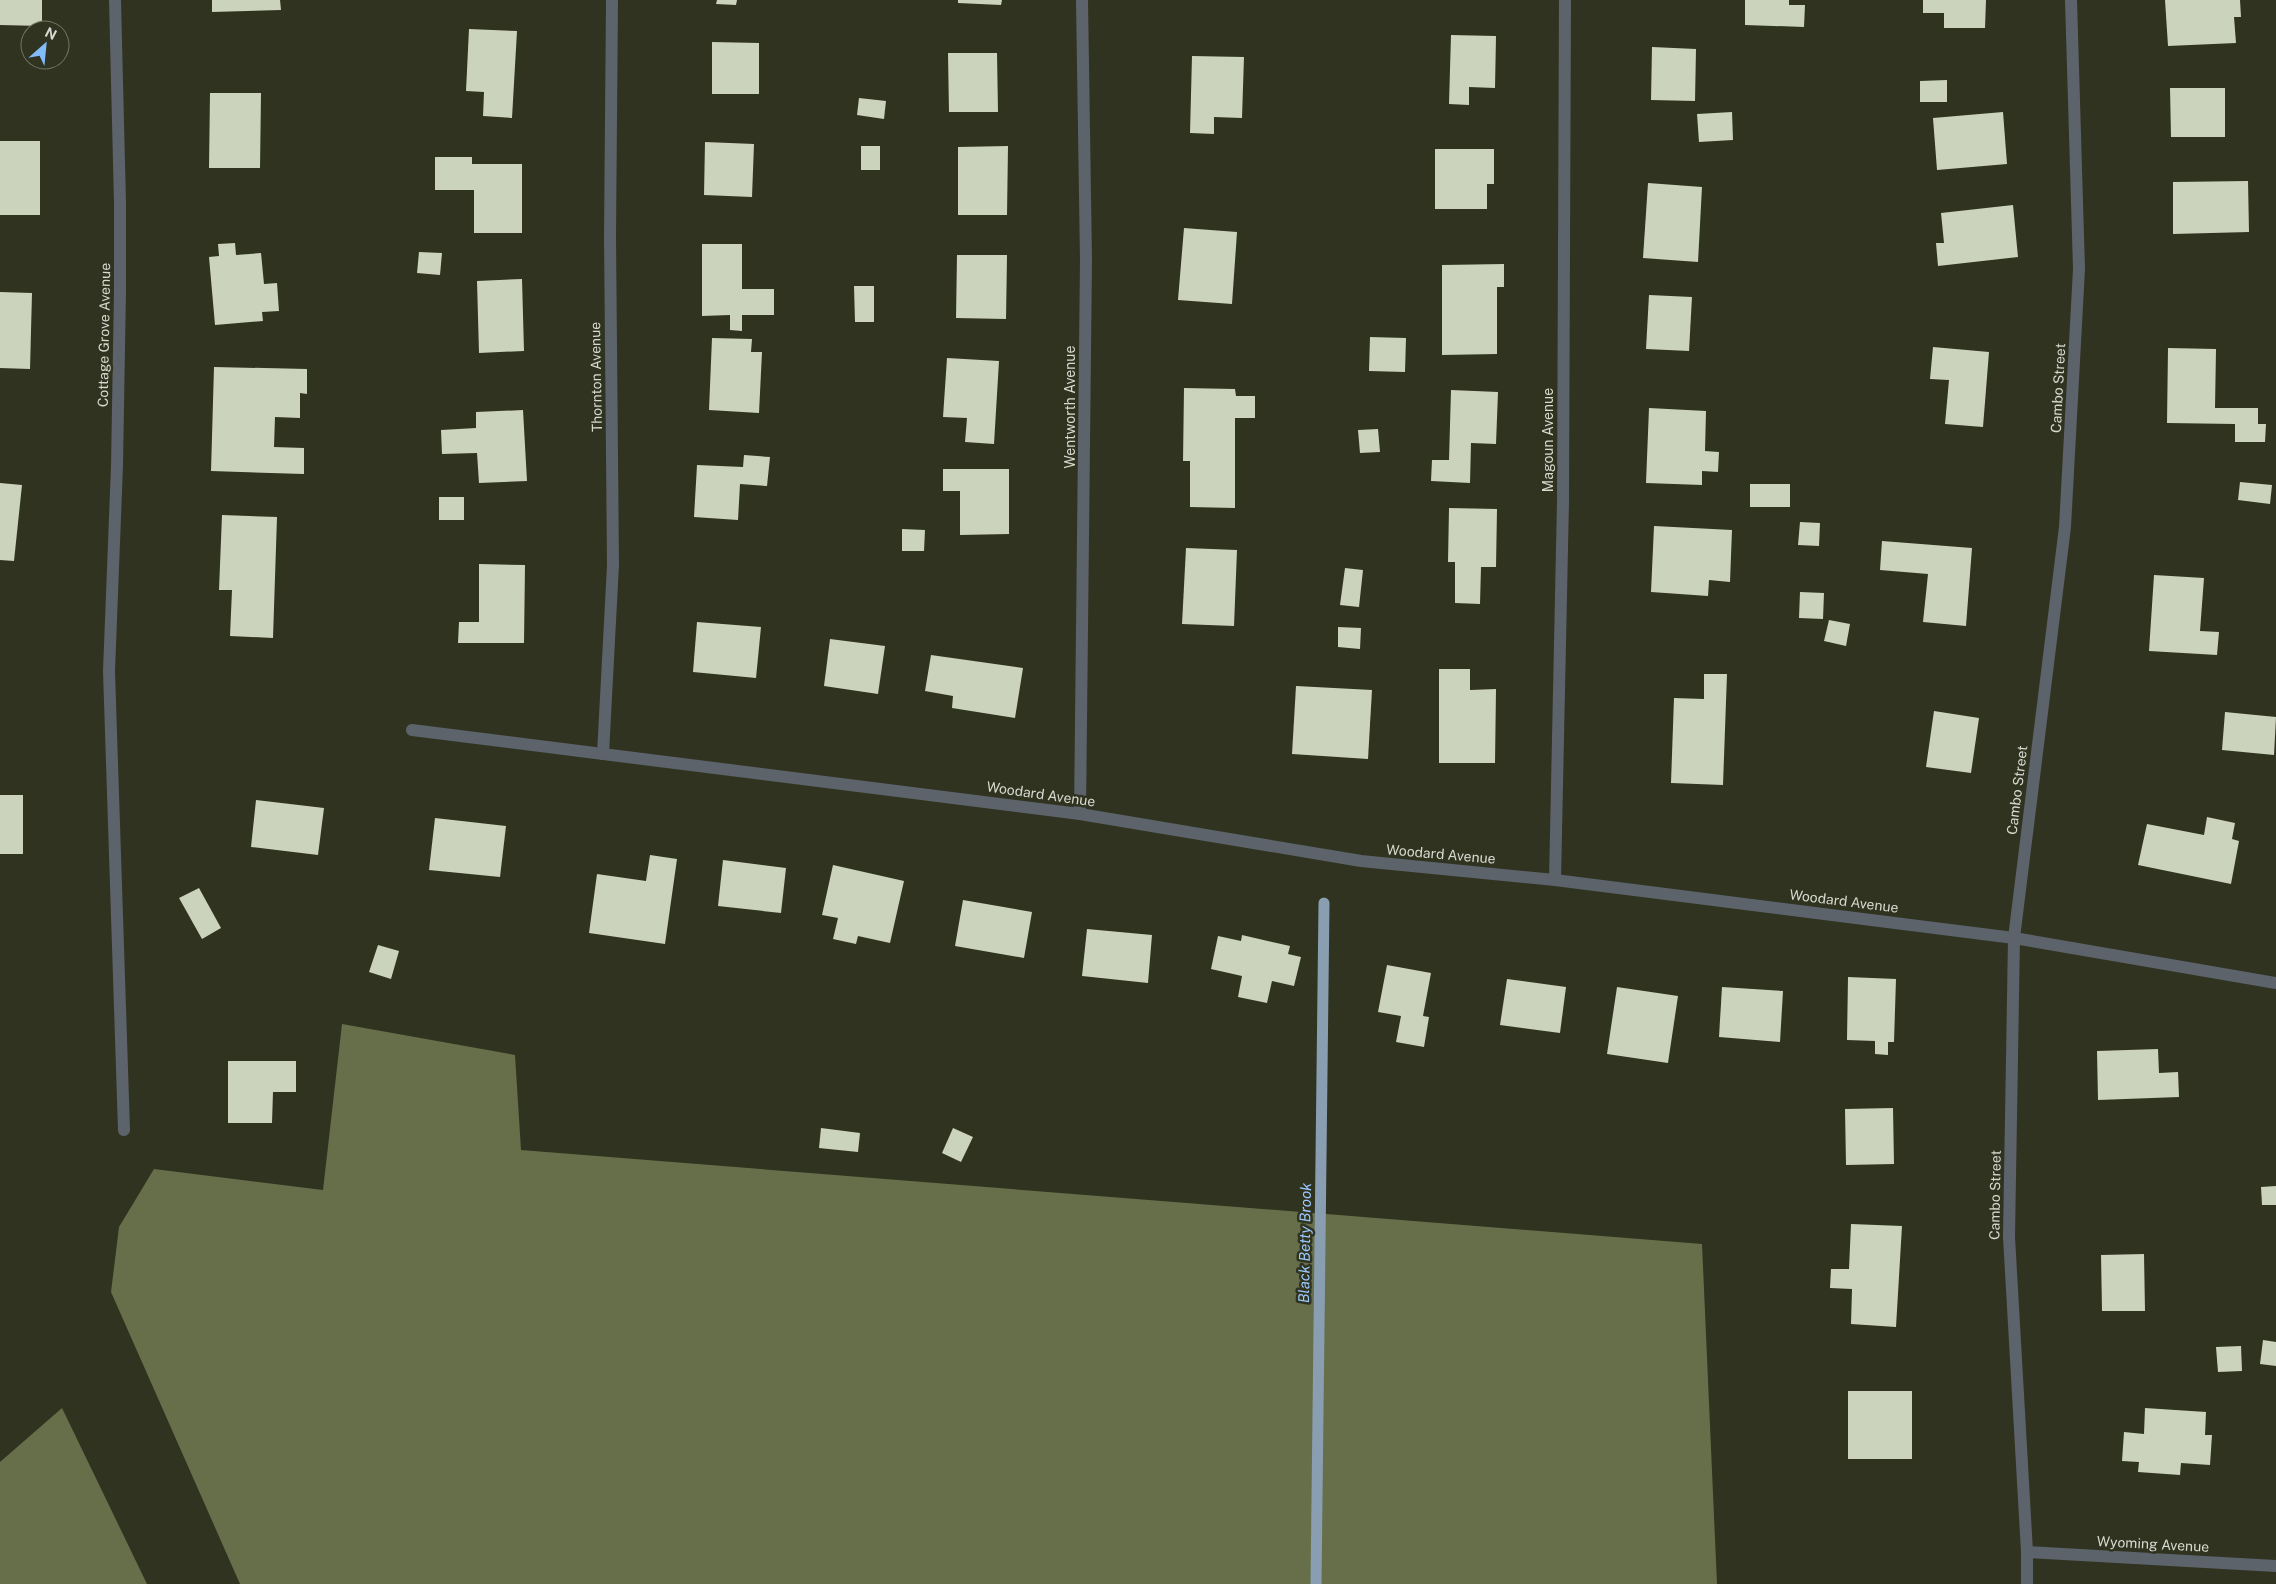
<svg xmlns="http://www.w3.org/2000/svg" width="2276" height="1584" viewBox="0 0 2276 1584" font-family="'Public Sans',sans-serif">
<style>
.forest{fill:#666f49}
.lines{fill:none;stroke-linecap:round;stroke-linejoin:round}
.stream{stroke:#8a9eb1;stroke-width:11}
.building{fill:#ccd3bc}
.street{stroke:#5c636a;stroke-width:12}
.labels{text-anchor:middle;stroke-width:5;stroke-linejoin:round;paint-order:stroke}
.street-label{font-size:14px;fill:#d6d9ce;stroke:#2f3320}
.water-label{font-size:15px;font-style:italic;fill:#9ccafe;stroke:#2f3320}
</style>
<rect width="100%" height="100%" fill="#2f3320"/>
<g class="forest">
<path d="M342,1024L515,1055L521,1150L1702,1244L1717,1584H240L111,1292L119,1227L154,1169L323,1190Z"/>
<path d="M62,1408L147,1584H0V1462Z"/>
</g>
<g class="lines">
<path class="stream" d="M1316,1584L1324,903"/>
</g>
<g class="building">
<path d="M0,0H42V26L0,25Z"/>
<path d="M212,0H280L281,10L212,12Z"/>
<path d="M717,0H737L736,5L716,4Z"/>
<path d="M958,0H1002L1001,5L958,3Z"/>
<path d="M1745,0H1789V5H1805L1804,27L1745,25Z"/>
<path d="M1923,0H1986L1985,28H1944V13H1923Z"/>
<path d="M2165,0H2240L2241,17H2234L2236,43L2168,46Z"/>
<path d="M469,29L517,31L512,118L483,116L484,92L466,91Z"/>
<path d="M1451,35L1496,36L1495,88L1469,87V105L1449,104Z"/>
<path d="M712,42L759,43V94H712Z"/>
<path d="M1652,47L1696,49L1695,101L1651,100Z"/>
<path d="M948,53H997L998,112H949Z"/>
<path d="M1192,56L1244,57L1242,118L1214,117V134L1190,133Z"/>
<path d="M1947,80V102H1920V81Z"/>
<path d="M2170,88H2225V137H2171Z"/>
<path d="M210,93H261L260,168H209Z"/>
<path d="M859,98L886,101L884,119L857,115Z"/>
<path d="M1732,112L1733,140L1699,142L1697,114Z"/>
<path d="M2003,112L2007,164L1937,170L1933,118Z"/>
<rect x="0" y="141" width="40" height="74"/>
<path d="M705,142L754,144L752,197L704,195Z"/>
<rect x="861" y="146" width="19" height="24"/>
<path d="M1008,146L1007,215H958V147Z"/>
<path d="M1435,149H1494V184H1487V209H1435Z"/>
<path d="M435,157H472V164H522V233H474V190H435Z"/>
<path d="M2248,181L2249,232L2173,234V182Z"/>
<path d="M1648,183L1702,187L1698,262L1643,258Z"/>
<path d="M2013,205L2018,257L1938,266L1936,243H1944L1941,213Z"/>
<path d="M1184,228L1237,232L1232,304L1178,300Z"/>
<path d="M235,243L236,255L261,253L264,284L277,283L279,311L262,312L263,321L215,325L209,257L219,256L218,244Z"/>
<path d="M702,244H742V289H774V315H742V331L730,330V315L702,316Z"/>
<path d="M419,252L442,253L440,275L417,273Z"/>
<path d="M957,255H1007L1006,319L956,318Z"/>
<path d="M1504,264V287H1497V354L1442,355V265Z"/>
<path d="M522,279L524,351L479,353L477,281Z"/>
<path d="M854,286H874V322H855Z"/>
<path d="M0,292L32,293L30,369L0,368Z"/>
<path d="M1649,295L1692,297L1689,351L1646,349Z"/>
<path d="M1370,337L1406,338L1405,372L1369,371Z"/>
<path d="M712,338L752,339L751,352H762L759,413L709,410Z"/>
<path d="M1933,347L1989,352L1983,427L1945,424L1949,380L1930,379Z"/>
<path d="M2168,348L2216,349L2215,408H2258V424H2266L2265,442H2235V424L2167,423Z"/>
<path d="M947,358L999,361L994,444L965,442L967,418L943,417Z"/>
<path d="M214,367L307,369V394L300,393V418L275,417L274,447L304,448V474L211,471Z"/>
<path d="M1184,388L1235,389L1236,396H1255V418H1235V508L1190,507V461H1183Z"/>
<path d="M1451,390L1498,392L1496,444L1471,443L1470,483L1431,481L1432,460H1449Z"/>
<path d="M1649,408L1706,411L1705,451L1719,452L1718,472L1702,471V485L1646,483Z"/>
<path d="M523,410L527,481L479,483L477,453L442,454L441,430L476,428V412Z"/>
<path d="M1378,429L1380,452L1360,453L1358,430Z"/>
<path d="M744,455L770,457L767,486L740,484L738,520L694,517L697,465L743,467Z"/>
<path d="M943,469H1009V534L960,535V491H943Z"/>
<path d="M2240,482L2272,485L2270,504L2238,500Z"/>
<path d="M0,483L22,485L14,561L0,560Z"/>
<rect x="1750" y="484" width="40" height="23"/>
<rect x="439" y="497" width="25" height="23"/>
<path d="M1449,508L1497,509L1496,567H1481L1480,604L1455,603V562H1448Z"/>
<path d="M222,515L277,517L273,638L230,636L232,590H219Z"/>
<path d="M1800,522L1820,523L1819,546L1798,545Z"/>
<path d="M1654,526L1732,530L1730,582L1709,580L1708,596L1651,592Z"/>
<path d="M902,529L925,530L924,551H902Z"/>
<path d="M1882,541L1972,548L1966,626L1923,622L1928,574L1880,570Z"/>
<path d="M1186,548L1237,550L1234,626L1182,624Z"/>
<path d="M479,564L525,565L524,643H458L459,622H479Z"/>
<path d="M1345,568L1363,570L1359,607L1340,605Z"/>
<path d="M2154,575L2204,578L2200,631L2219,632L2217,655L2149,651Z"/>
<path d="M1800,592L1824,593L1823,619L1799,618Z"/>
<path d="M1829,620L1850,624L1846,646L1824,641Z"/>
<path d="M697,622L761,627L756,678L693,672Z"/>
<path d="M1338,627L1361,628L1360,649L1338,647Z"/>
<path d="M830,639L885,646L878,694L824,686Z"/>
<path d="M931,655L1023,668L1015,718L952,708L953,696L925,691Z"/>
<path d="M1439,669H1470V690L1496,689L1495,763H1439Z"/>
<path d="M1704,674H1727L1723,785L1671,783L1674,698L1704,699Z"/>
<path d="M1296,686L1372,690L1368,759L1292,754Z"/>
<path d="M1934,711L1979,718L1971,773L1926,767Z"/>
<path d="M2225,712L2276,717L2274,755L2222,750Z"/>
<rect x="0" y="795" width="23" height="59"/>
<path d="M256,800L324,808L318,855L251,847Z"/>
<path d="M2207,817L2235,823L2232,839L2239,841L2231,884L2138,865L2147,824L2204,835Z"/>
<path d="M435,818L506,826L500,877L429,870Z"/>
<path d="M650,855L677,859L665,944L589,933L597,874L646,881Z"/>
<path d="M723,860L786,868L781,913L718,906Z"/>
<path d="M833,865L904,881L890,943L858,936L856,944L833,939L838,918L822,915Z"/>
<path d="M199,888L221,928L202,939L179,898Z"/>
<path d="M963,900L1032,912L1024,958L955,946Z"/>
<path d="M1087,929L1152,935L1148,983L1082,976Z"/>
<path d="M1242,935L1290,946L1288,954L1301,957L1294,986L1272,981L1267,1003L1238,997L1242,976L1211,969L1218,936L1241,941Z"/>
<path d="M378,945L399,951L391,979L369,972Z"/>
<path d="M1387,965L1431,973L1423,1016L1429,1017L1424,1047L1396,1042L1401,1016L1378,1012Z"/>
<path d="M1848,977L1896,979L1894,1042H1888V1055L1875,1054V1041L1847,1040Z"/>
<path d="M1507,979L1566,987L1560,1033L1500,1025Z"/>
<path d="M1617,987L1678,996L1668,1063L1607,1054Z"/>
<path d="M1722,987L1783,991L1780,1042L1719,1037Z"/>
<path d="M2158,1049L2159,1073L2178,1072L2179,1097L2098,1100L2097,1051Z"/>
<path d="M228,1061H296V1092H273L272,1123H228Z"/>
<path d="M1893,1108L1894,1164L1846,1165L1845,1109Z"/>
<path d="M821,1128L860,1133L858,1152L819,1148Z"/>
<path d="M953,1128L973,1137L961,1162L942,1153Z"/>
<path d="M2276,1186V1205H2262L2261,1187Z"/>
<path d="M1851,1224L1902,1226L1896,1327L1851,1324L1852,1289L1830,1288L1831,1269H1849Z"/>
<path d="M2144,1254L2145,1311H2102L2101,1255Z"/>
<path d="M2263,1340L2276,1342V1366L2260,1364Z"/>
<path d="M2241,1346L2242,1371L2218,1372L2216,1347Z"/>
<rect x="1848" y="1391" width="64" height="68"/>
<path d="M2145,1408L2206,1412L2205,1435H2212L2210,1465L2181,1463L2180,1475L2138,1472L2139,1462L2122,1461L2124,1432L2144,1434Z"/>
</g>
<g class="lines">
<g class="street">
<path d="M115,0L120,203V290L117,466L109,671L124,1130"/>
<path d="M412,730L1080,814L1361,861L1555,880L2014,938L2276,983"/>
<path d="M603,754L613,565L610,237L612,0"/>
<path d="M1080,814L1086,260L1082,0"/>
<path d="M1555,880L1563,501L1565,0"/>
<path d="M2027,1552L2276,1566"/>
<path d="M2027,1584V1552L2009,1237L2014,938L2065,527L2079,269L2071,0"/>
</g>
</g>
<g class="labels">
<g class="street-label">
<text transform="translate(104 335) rotate(-89)" y="5">Cottage Grove Avenue</text>
<text transform="translate(596 377) rotate(-91)" y="5">Thornton Avenue</text>
<text transform="translate(2058 388) rotate(-87)" y="5">Cambo Street</text>
<text transform="translate(1070 407) rotate(-90)" y="5">Wentworth Avenue</text>
<text transform="translate(1548 440) rotate(-90)" y="5">Magoun Avenue</text>
<text transform="translate(2017 790) rotate(-83)" y="5">Cambo Street</text>
<text transform="translate(1041 794) rotate(8)" y="5">Woodard Avenue</text>
<text transform="translate(1441 854) rotate(5)" y="5">Woodard Avenue</text>
<text transform="translate(1844 901) rotate(7)" y="5">Woodard Avenue</text>
<text transform="translate(1995 1195) rotate(-89)" y="5">Cambo Street</text>
<text transform="translate(2153 1544) rotate(3)" y="5">Wyoming Avenue</text>
</g>
<g class="water-label">
<text transform="translate(1305 1243) rotate(-89)" y="5">Black Betty Brook</text>
</g>
</g>
<g transform="translate(45 45) rotate(27)"><circle r="24" fill="#2f3320" stroke="#727566"/>
<path d="M0-4L9 19L0 12L-9 19Z" fill="#83bcfb"/>
<text y="-8" font-size="14" font-weight="bold" text-anchor="middle" fill="#d6d9ce">N</text>
</g>
</svg>
